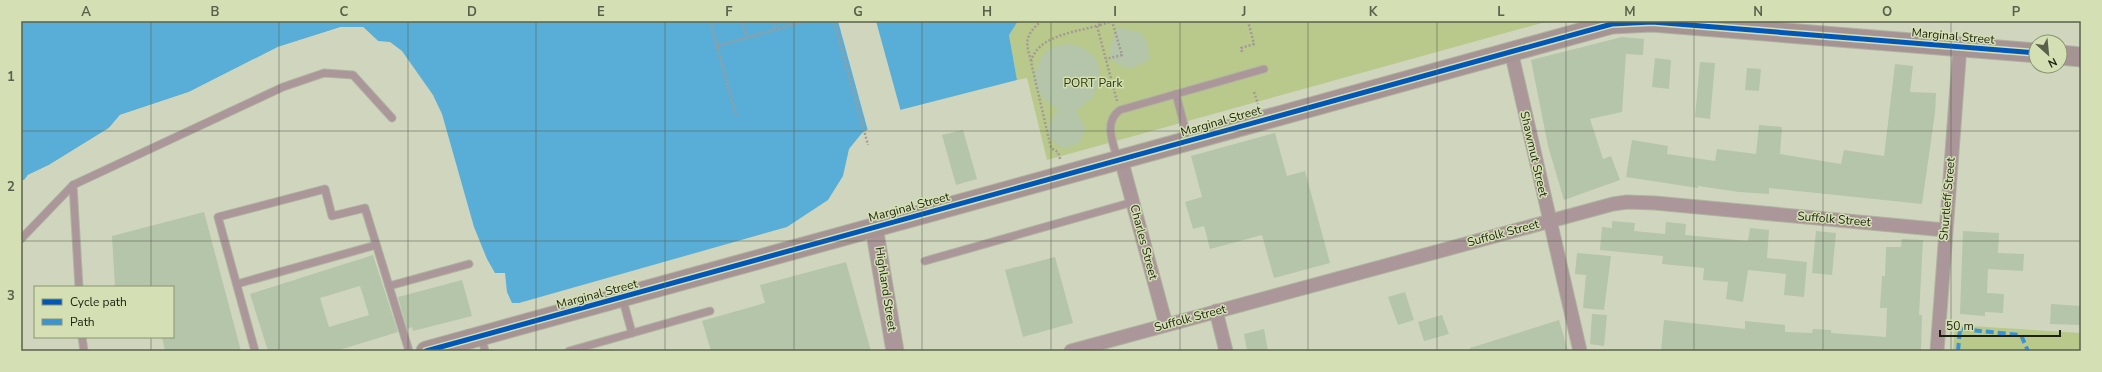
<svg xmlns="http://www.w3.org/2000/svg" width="2102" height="372" viewBox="0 0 2102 372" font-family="'Nunito Sans',sans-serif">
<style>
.green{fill:#b9c88b}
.water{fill:#58aed6}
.pier{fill:#d0d6be}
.building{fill:#b4c5a9;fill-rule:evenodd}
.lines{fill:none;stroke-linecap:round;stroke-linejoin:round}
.service-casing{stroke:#afb4a0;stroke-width:9}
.minor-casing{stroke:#afb4a0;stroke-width:15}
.tertiary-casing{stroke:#afb4a0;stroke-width:19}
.secondary-casing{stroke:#afb4a0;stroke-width:21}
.path{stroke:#a39a94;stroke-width:2.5;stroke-dasharray:2 2;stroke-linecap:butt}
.service{stroke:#ab9699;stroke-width:7}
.minor{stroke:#ab9699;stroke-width:13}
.tertiary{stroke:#ab9699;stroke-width:17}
.secondary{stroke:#a69494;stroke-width:19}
.quiet{stroke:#3a94d2;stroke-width:4;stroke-dasharray:8 4;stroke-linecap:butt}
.cycleway-casing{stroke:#d4e0b4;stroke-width:8}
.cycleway{stroke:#0057b8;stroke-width:5}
.grid{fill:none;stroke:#5a604c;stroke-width:1;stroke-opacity:0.55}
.labels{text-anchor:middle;stroke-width:3;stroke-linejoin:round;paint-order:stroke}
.street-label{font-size:12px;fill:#1b200f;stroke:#d4e0b4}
.park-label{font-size:12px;fill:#2d3606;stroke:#d4e0b4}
.neatline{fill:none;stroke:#5a604c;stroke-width:1.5}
.grid-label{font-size:13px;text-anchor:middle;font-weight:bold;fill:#5a604c}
</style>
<rect width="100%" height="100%" fill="#d0d6be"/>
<g class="green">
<path d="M1018,21H1549L1047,160L1027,78L1017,80L1009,35Z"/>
<path d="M1955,325L2081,333V351H1953Z"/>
</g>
<path class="water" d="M21,21H1018L1009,35L1017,80L900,110L862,133L849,149L843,176L828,200L787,227L519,303H512L507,292L505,273H495L487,259L474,227L442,114L433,95L402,51L390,42L378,41L363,27H341L278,47L189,92L120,115L109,128L49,165L28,175L24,180H21Z"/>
<g class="pier">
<path d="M838,21H876L901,112L868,131Z"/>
<path d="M341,27H363L378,41H375L362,29H341L279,49L190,93L121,117L110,130L50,167L29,176L23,182L28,175L49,165L109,128L120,115L189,92L278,47Z"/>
</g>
<g class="building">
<path d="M1118,27L1141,33L1148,44L1149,60L1134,67L1128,68L1121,66L1109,58L1111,44Z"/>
<path d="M1622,37L1644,39L1643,55L1626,54L1622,112L1590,119L1603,159L1611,156L1620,180L1564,200L1548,146L1531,60Z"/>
<path d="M1069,44L1079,46L1088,51L1098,62L1100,78L1093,97L1076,111L1085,128L1082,139L1078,144L1066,148L1060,147L1051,139L1048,128L1050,122L1058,110L1043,98L1037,88L1035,77L1037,66L1042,56L1049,49L1059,45Z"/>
<path d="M1655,58L1671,60L1669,89L1652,87Z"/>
<path d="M1700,62L1715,63L1710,119L1695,117Z"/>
<path d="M1895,64L1913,66L1910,92L1936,93L1935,113L1922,204L1769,188V194L1739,192L1698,186V188L1626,177L1632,140L1668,146L1667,154L1715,161L1717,149L1756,154L1759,125L1782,127L1780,154L1841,164L1844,150L1884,156Z"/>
<path d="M1747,68L1761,69L1759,91L1745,90Z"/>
<path d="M963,130L977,179L956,185L942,135Z"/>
<path d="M1275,133L1287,176L1305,171L1330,263L1274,278L1262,235L1210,249L1204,226L1193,229L1185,202L1202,197L1191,156Z"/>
<path d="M204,212L241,351H165L162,337H173V287H115L112,236Z"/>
<path d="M1612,221L1635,223L1634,231L1665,234L1666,222L1686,224L1685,235L1748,241L1750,228L1769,230L1767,258L1807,262L1804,297L1784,295L1786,274L1748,270L1743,302L1726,299L1728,282L1703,280L1704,268L1662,264L1663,256L1600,250L1602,227L1612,228Z"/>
<path d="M1816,231L1836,233L1832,275L1812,273Z"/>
<path d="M1963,231L1999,233L1998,253L2024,254L2023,271L1988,269L1987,293L2004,294L2003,313L1985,312V316L1960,314Z"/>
<path d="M1902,239L1923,240L1919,315H1922L1921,351H1661L1664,320L1745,329V321L1785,325V332L1812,333L1813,329L1831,330V333L1886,337L1887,308H1880L1882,276H1885L1886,247H1901Z"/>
<path d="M1577,253L1611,256L1604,310L1583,308L1586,275L1575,274Z"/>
<path d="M373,255L398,332L336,351H268L250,294ZM360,286L369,315L329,327L320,298Z"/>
<path d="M1055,257L1073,323L1023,337L1005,270Z"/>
<path d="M846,262L871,351H711L702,321L765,303L760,285Z"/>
<path d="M462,280L472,316L413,331L412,327L407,329L398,297Z"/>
<path d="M1405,292L1414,320L1398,325L1388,297Z"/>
<path d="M2051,304L2081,306V325L2050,324Z"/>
<path d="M1592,314L1607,315L1604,346L1590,344Z"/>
<path d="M1442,315L1449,334L1424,341L1418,322Z"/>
<path d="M1559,320L1568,351H1470V348Z"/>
<path d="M1264,329L1268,351H1247L1244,334Z"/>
</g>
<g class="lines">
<g class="service-casing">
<g id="service">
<path d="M1176,94L1188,140"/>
<path d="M1118,160C1113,143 1103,122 1120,110L1264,69"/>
<path d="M21,239L73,185"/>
<path d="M925,261L1133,202"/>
<path d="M237,284L376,245"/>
<path d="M389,286L469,264"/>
<path d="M79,287L73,185L283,87L324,73L353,75L392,118"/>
<path d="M622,297L632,333"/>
<path d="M481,336L485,351"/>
<path d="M82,337L84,351"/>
<path d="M255,351L218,217L325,189L332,216L365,208L409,351"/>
<path d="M569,351L710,311"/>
</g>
</g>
<g class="minor-casing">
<g id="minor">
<path d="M1511,51L1580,351"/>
<path d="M1121,159L1166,325"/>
<path d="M1216,311L1226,351"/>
<path d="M1071,351L1613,204L1627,202L1655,203L1945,230"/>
<path d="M1937,351L1960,46"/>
</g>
</g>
<g class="tertiary-casing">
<path id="tertiary" d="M874,227L895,351"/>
</g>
<g class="secondary-casing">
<g id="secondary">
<path d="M2060,55L2081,57"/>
<path d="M426,351L1612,24L1652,22L2036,53"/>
</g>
</g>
<g class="path">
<path d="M710,21L736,115"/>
<path d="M742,21L747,37"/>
<path d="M774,21L776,29"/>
<path d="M834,21L868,145"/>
<path d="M1100,25L1112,21L1122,55L1106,59"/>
<path d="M1097,26L1117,101"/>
<path d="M717,46L806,21"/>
<path d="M1242,52L1241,48L1254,44L1248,21"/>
<path d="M1031,61C1025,41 1025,36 1041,21"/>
<path d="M1254,92L1258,104"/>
<path d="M1060,159L1058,152L1051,148L1031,62C1037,35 1077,32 1100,25L1098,21"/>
</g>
<use href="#service" class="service"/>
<use href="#minor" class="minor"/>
<use href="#tertiary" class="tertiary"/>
<use href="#secondary" class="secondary"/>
<path class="quiet" d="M1958,351L1960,329L2021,335L2028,351"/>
<g class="cycleway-casing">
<path id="cycleway" d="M426,351L1612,24L1652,22L2036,53"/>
</g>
<use href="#cycleway" class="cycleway"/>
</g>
<path class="grid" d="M151,21V287M279,21V351M408,21V351M536,21V351M665,21V351M794,21V351M922,21V351M1051,21V351M1180,21V351M1308,21V351M1437,21V351M1566,21V351M1694,21V351M1823,21V351M1951,21V351M21,131H2081M21,241H2081M151,337V351"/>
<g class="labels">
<g class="street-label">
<text transform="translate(1953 36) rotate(5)" y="4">Marginal Street</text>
<text transform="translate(1221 121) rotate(-16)" y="4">Marginal Street</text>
<text transform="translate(1534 154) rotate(77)" y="4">Shawmut Street</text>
<text transform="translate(1947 199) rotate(-85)" y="4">Shurtleff Street</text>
<text transform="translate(909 207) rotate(-15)" y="4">Marginal Street</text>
<text transform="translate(1834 219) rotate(5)" y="4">Suffolk Street</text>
<text transform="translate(1503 233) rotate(-15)" y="4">Suffolk Street</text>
<text transform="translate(1144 242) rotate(75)" y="4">Charles Street</text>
<text transform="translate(886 289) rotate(81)" y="4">Highland Street</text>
<text transform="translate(597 294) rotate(-15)" y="4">Marginal Street</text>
<text transform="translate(1190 318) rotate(-15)" y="4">Suffolk Street</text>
</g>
<g class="park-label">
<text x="1093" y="87">PORT Park</text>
</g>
</g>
<rect width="2102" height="372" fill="none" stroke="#d4e0b4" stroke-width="44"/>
<rect x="34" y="286" width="140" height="52" fill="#d4e0b4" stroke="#8a9372"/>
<rect x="42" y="299" width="20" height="6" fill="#0057b8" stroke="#8a9372"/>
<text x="70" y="306" font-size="12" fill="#1b200f">Cycle path</text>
<rect x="42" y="319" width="20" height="6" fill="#3a94d2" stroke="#8a9372"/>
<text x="70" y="326" font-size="12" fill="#1b200f">Path</text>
<g transform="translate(2048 54) rotate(153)"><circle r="19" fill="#d4e0b4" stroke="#8a9372"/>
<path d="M0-3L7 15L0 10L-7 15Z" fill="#5a604c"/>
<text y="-6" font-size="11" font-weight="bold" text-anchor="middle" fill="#1b200f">N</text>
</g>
<path d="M1940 330v6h120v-6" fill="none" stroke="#1b200f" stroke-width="2"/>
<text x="1946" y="330" font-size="12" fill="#1b200f" stroke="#d4e0b4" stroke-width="3" paint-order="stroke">50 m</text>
<rect x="22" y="22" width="2058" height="328" class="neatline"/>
<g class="grid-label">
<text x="86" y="16">A</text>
<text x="215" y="16">B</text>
<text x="344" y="16">C</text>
<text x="472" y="16">D</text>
<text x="601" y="16">E</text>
<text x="729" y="16">F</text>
<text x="858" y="16">G</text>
<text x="987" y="16">H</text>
<text x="1115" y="16">I</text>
<text x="1244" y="16">J</text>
<text x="1373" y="16">K</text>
<text x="1501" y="16">L</text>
<text x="1630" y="16">M</text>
<text x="1758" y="16">N</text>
<text x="1887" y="16">O</text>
<text x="2016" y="16">P</text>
<text x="11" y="81">1</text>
<text x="11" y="191">2</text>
<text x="11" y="300">3</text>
</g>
</svg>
